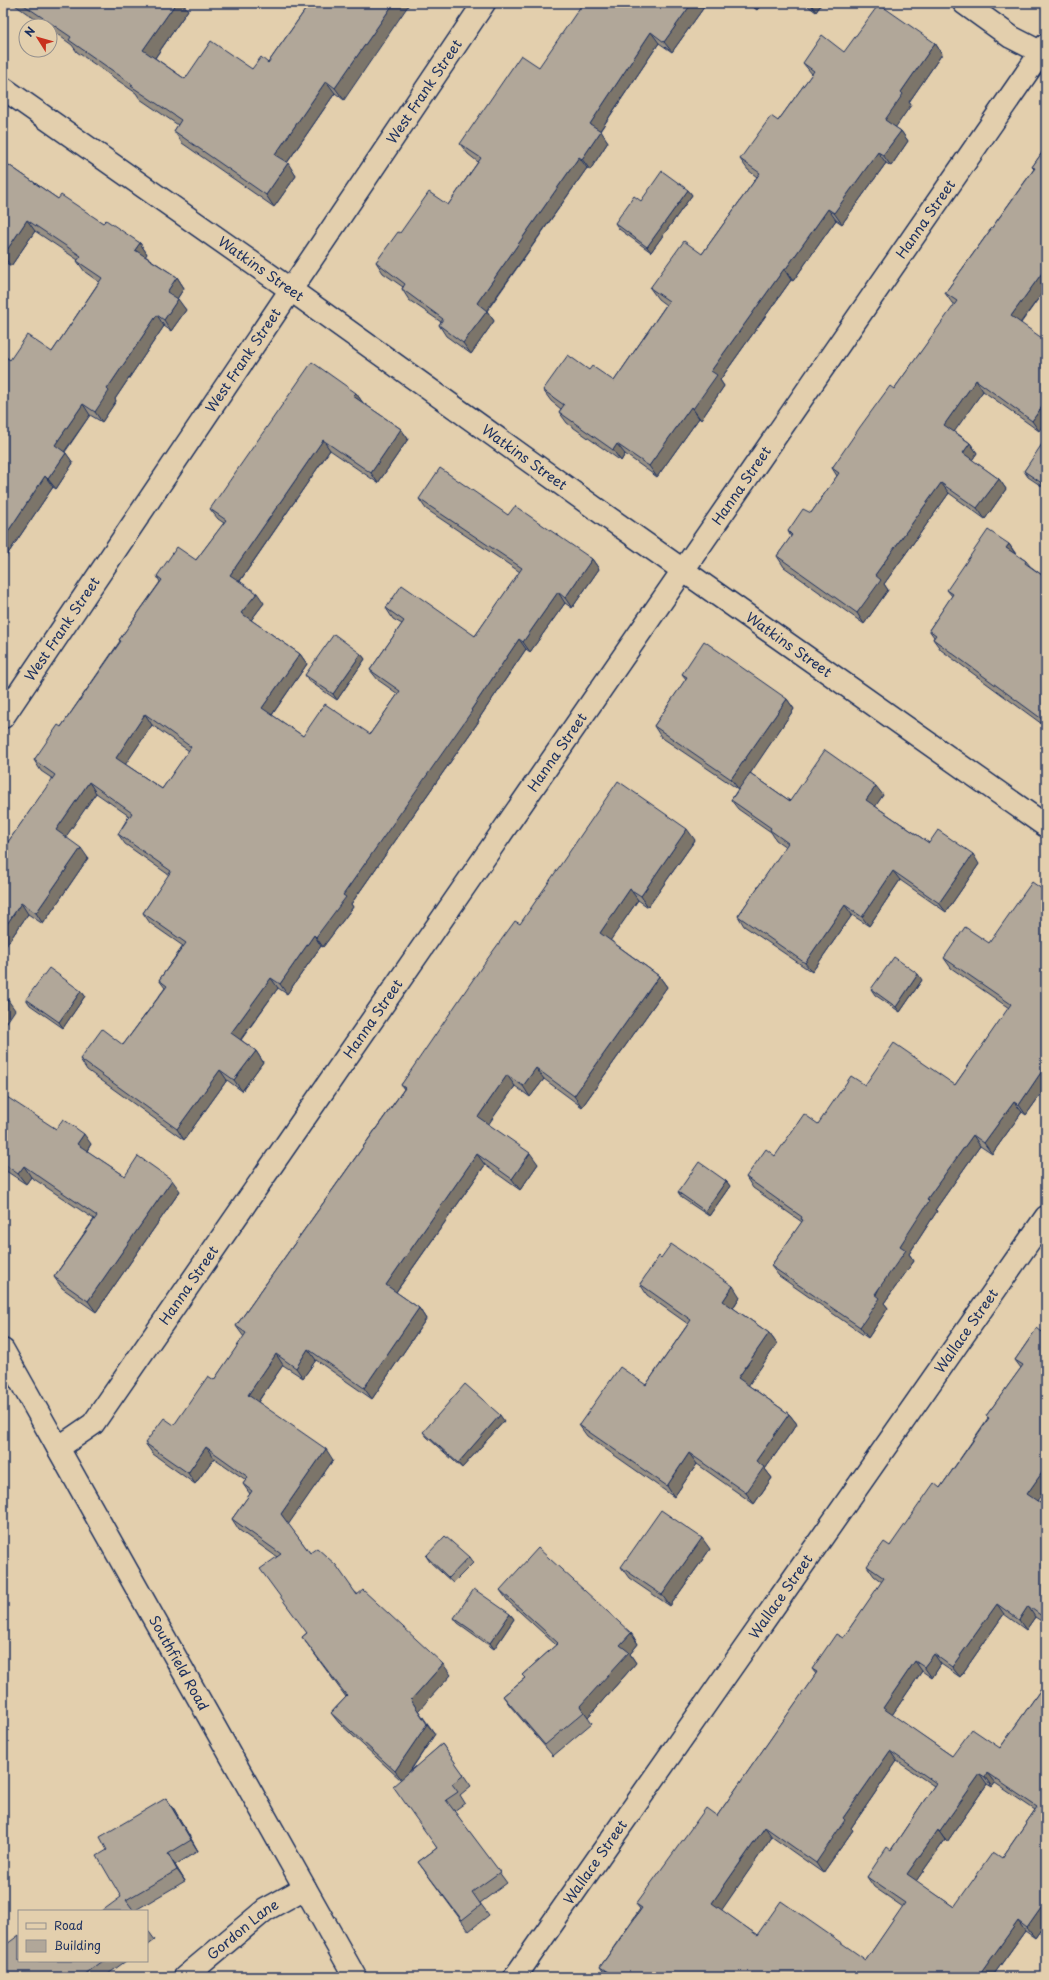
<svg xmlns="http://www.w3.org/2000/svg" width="1049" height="1980" viewBox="0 0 1049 1980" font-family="'Playpen Sans',sans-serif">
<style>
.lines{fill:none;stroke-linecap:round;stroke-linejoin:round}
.minor-casing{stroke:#1b2f5e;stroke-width:25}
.major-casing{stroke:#1b2f5e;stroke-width:25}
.minor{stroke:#e3cfad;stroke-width:22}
.major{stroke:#e3cfad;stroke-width:22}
.wall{fill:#989084;stroke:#1b2f5e;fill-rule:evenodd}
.shaded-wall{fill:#7c756b;stroke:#1b2f5e}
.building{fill:#b1a799;stroke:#1b2f5e;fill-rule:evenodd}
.labels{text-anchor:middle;stroke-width:3.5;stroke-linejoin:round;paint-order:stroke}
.street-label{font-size:14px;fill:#1b2f5e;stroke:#e3cfad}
</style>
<rect width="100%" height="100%" fill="#e3cfad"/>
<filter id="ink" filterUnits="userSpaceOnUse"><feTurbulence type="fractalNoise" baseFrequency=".025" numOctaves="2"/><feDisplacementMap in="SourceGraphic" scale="8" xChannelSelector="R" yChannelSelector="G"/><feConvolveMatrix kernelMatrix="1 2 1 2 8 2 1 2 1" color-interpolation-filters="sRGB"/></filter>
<g filter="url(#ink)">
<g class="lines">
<g class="minor-casing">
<g id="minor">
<path d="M964,3L1011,37L1046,55"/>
<path id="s1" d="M3,88L291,290L606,516L1046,826"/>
<path id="s2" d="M3,717L484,3"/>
<path id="s3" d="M58,1448L93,1424L1046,45"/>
<path id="s4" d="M185,1977L265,1910L305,1888"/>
<path id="s5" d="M515,1977L1046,1217"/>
</g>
</g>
<g class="major-casing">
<g id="major">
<path id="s6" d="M3,1350L355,1977"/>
</g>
</g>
<use href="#minor" class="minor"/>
<use href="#major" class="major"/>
</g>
<g class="wall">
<path d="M12,3H182L188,10L155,58L185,79L252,69L268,63L310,3L344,100L335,93L287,163L296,176L274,207L182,143L174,131L178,125L140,99L136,93L77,52L72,45L50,29V26H45Z"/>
<path d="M707,3L672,52L659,43L600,131L608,142L590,170L587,168L487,311L494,321L471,354L446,336L439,325L441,322L409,300L402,289L403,287L383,273L376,262L400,233L448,205L478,162L468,154L460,144L539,67Z"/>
<path d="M747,3H762L757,10Z"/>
<path d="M804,3H822L816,12Z"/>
<path d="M935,43L942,54L909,102L911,105L895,127L901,131L908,141L891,166L886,163L842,224L836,220L793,281L791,280L720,380L724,386L701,420L699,418L657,477L625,454L621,461L567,423L559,412L561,409L551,401L543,390L589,370L614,381L666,305L658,299L650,288L702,254L757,177L748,170L740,159L778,121L812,74L803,63L844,52Z"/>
<path d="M1046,147V288L1021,323L1039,431L983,391L954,431L970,443L977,453L972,460L999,479L1006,489L985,519L949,493L884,584L888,590L864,624L784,567L777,556L791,537L788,531L811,513L837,476L832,468L894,389L955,305L952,303L945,293L1034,169L1032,167Z"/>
<path d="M3,161L58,199L140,243L147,254L145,256L177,277L184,288L177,299L186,310L171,331L164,326L115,399L116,401L102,422L90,415L65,452L73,463L56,489L53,487L3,561V355L10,360L52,352L99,282L85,272L77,261L78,260L35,231L11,266L3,261Z"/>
<path d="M688,190L692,195L651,252L619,229L615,223L641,201Z"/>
<path d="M356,393L363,403L401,429L408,439L378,483L330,450L240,581L264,603L251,620L300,654L307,664L272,715L303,736L370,734L398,694L378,680L370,670L402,624L393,619L386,608L475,636L520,572L426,509L419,499L508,515L592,559L599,569L572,608L565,603L530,652L526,649L478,720L479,721L351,904L353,907L323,947L321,946L287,994L278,988L241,1040L256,1051L263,1062L242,1091L227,1080L184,1140L87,1070L80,1059L123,1045L165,988L159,980L183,946L150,923L143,913L169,875L125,844L118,834L129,816L96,793L65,837L88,858L43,924L28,914L3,950V849L53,779L41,771L34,760L61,727L120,641L119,640L160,582L157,576L196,560L224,523L218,519L210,509ZM152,725L189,751L162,789L125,764Z"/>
<path d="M1046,442V489L1028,477L1024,471Z"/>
<path d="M1009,544L1016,554L1026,561L1030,566L1046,578V727L941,650L933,639L934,637L929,630L952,596L947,590Z"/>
<path d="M361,654L365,659L337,700L309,681L305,675Z"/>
<path d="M682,674L787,699L794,709L750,773L790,801L883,795L875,806L929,843L979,864L946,912L900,880L869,926L852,915L812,972L744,926L738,916L786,847L776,840L771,832L738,809L731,800L738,789L661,737L654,726L686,679Z"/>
<path d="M695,840L648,907L638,900L610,940L659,976L667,987L582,1107L544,1079L530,1097L515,1086L488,1124L538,1164L520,1190L485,1165L396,1292L419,1308L426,1319L372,1399L316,1360L303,1378L283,1365L258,1402L333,1460L288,1524L310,1553L451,1675L418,1710L435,1734L409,1773L442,1744L471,1786L460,1795L465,1803L454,1811L507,1883L480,1903L489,1915L469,1931L418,1862L437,1848L401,1780L339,1723L331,1713L346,1697L302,1637L307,1633L277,1557L239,1530L232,1519L250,1494L243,1484L246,1480L214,1458L195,1484L153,1454L145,1443L174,1425L214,1380L244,1337L236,1326L404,1089L401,1085L520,924Z"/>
<path d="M1046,892V1087L1026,1115L1022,1112L992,1154L980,1146L935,1210L937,1211L909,1254L914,1261L884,1303L888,1308L868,1338L779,1276L771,1266L802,1222L753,1188L746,1177L818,1124L865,1085H955L1009,1008L951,968L944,958L989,943Z"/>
<path d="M922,980L900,1012L875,995L871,989Z"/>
<path d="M81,991L85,996L63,1028L30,1005L26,999Z"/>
<path d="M3,1103L56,1129L91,1144L87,1151L125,1176L180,1191L96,1312L62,1288L54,1277L94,1219L31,1177L26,1184L3,1169Z"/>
<path d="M726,1181L730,1186L709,1216L682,1198L678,1192Z"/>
<path d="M661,1258L740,1297L733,1308L769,1333L777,1344L748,1385L789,1414L797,1424L765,1469L772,1478L754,1504L697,1464L674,1497L587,1436L579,1425L646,1385L688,1324L647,1295L640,1284Z"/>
<path d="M1037,1328V1500L1046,1507V1624L1035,1617L1026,1630L1004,1614L960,1677L941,1664L932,1678L922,1671L892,1715L952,1756L1000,1748L1046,1682V1922L1035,1938L1025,1931L992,1977L606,1975L600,1967L640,1909L636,1904L717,1816L816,1674L812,1669L843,1638L882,1582L874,1576L867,1566L890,1546L940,1488L988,1418L986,1416L1021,1368L1015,1360ZM897,1761L934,1786L891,1850L867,1877L874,1887L903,1907L866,1960L757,1935L721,1910L772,1837L823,1873L853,1830L851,1828ZM995,1783L1035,1810L1002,1858L954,1907L916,1881L945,1840L947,1842L987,1784L992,1787Z"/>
<path d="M504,1421L462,1468L427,1437L423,1432Z"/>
<path d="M710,1549L670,1606L629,1578L621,1567Z"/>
<path d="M426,1556L469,1557L473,1563L453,1583L430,1562Z"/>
<path d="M500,1590L631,1633L638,1644L630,1654L636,1663L588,1717L592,1723L553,1756L511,1707L503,1696L525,1678L522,1675L556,1645L508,1601Z"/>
<path d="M510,1614L514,1619L494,1649L458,1623L454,1618Z"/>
<path d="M166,1798L174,1809L198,1851L175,1865L185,1881L134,1911L121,1897L107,1850Z"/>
<path d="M147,1929L155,1940L147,1946Z"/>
<path d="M19,1961H126L104,1977H3Z"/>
</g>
<g class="shaded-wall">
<path d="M176,3H182L188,10L152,62L143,50Z"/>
<path d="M394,3H410L344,100L335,88Z"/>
<path d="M692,3H707L672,52L664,42Z"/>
<path d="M752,3H762L757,10Z"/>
<path d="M814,3H822L816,12L812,6Z"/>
<path d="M651,32L659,43L597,135L590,124Z"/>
<path d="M935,43L942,54L909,102L911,105L893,131L885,120L901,92Z"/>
<path d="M326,81L335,93L284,167L275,155Z"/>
<path d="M601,131L608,142L590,170L582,159Z"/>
<path d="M901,131L908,141L891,166L883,155Z"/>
<path d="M878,152L886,163L842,224L834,213Z"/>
<path d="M579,157L587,168L484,314L477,303Z"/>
<path d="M288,163L296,176L274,207L266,195Z"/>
<path d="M688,190L692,195L651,252L647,247Z"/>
<path d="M828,209L836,220L793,281L785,270Z"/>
<path d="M27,220L35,231L11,266L3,256Z"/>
<path d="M140,243L147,254L143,260L135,250Z"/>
<path d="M784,269L791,280L720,380L724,386L701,420L693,409L711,371Z"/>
<path d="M1042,273L1046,278V288L1018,326L1011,316Z"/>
<path d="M177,277L184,288L175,302L167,292Z"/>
<path d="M178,299L186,310L171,331L164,320Z"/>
<path d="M487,311L494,321L471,354L463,343Z"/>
<path d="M157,315L164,326L115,399L116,401L102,422L95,412L107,389Z"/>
<path d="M976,380L983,391L952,435L944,425Z"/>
<path d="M356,393L363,403L353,396Z"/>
<path d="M1046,401V421L1039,431L1032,421Z"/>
<path d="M83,404L90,415L62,455L55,445Z"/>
<path d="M691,407L699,418L657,477L649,466Z"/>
<path d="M401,429L408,439L378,483L371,473Z"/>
<path d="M323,440L330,450L237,585L230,575Z"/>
<path d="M970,443L977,453L970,463L963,453Z"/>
<path d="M617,444L625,454L621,461L613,450Z"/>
<path d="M66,453L73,463L56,489L48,479Z"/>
<path d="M45,476L53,487L3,561V539Z"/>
<path d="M999,479L1006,489L985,519L977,508Z"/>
<path d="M941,483L949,493L884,584L888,590L864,624L857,613L875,575Z"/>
<path d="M1009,544L1016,555L1006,548Z"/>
<path d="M592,559L599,569L572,608L565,598Z"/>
<path d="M558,592L565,603L530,652L523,642Z"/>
<path d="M257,593L264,603L249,623L241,613Z"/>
<path d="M519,639L526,649L478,720L479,721L351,904L353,907L323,947L316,937L343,895L471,710Z"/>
<path d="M300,654L307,664L269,719L262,708Z"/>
<path d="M361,654L365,659L337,700L333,694Z"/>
<path d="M787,699L794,709L739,790L731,779Z"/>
<path d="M145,714L152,725L123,768L116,758Z"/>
<path d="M89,782L96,793L63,841L56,830Z"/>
<path d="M876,786L883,795L873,810L866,800Z"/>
<path d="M687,829L695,840L648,907L641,896Z"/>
<path d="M81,848L88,858L43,924L36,913Z"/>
<path d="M973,854L979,864L946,912L939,903Z"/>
<path d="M893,871L900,880L869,926L862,917Z"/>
<path d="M630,889L638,900L608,944L600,933Z"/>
<path d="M21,903L28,914L3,950V930Z"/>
<path d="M845,905L852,915L812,972L805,963Z"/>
<path d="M314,935L321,946L287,994L280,984Z"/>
<path d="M918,974L922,980L900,1012L896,1007Z"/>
<path d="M659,976L667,987L582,1107L574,1096Z"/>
<path d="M271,978L278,988L238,1043L231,1033Z"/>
<path d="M81,991L85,996L63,1028L59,1022Z"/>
<path d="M8,1000L15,1010L3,1028V1007Z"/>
<path d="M256,1051L263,1062L242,1091L234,1080Z"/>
<path d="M1046,1065V1087L1026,1115L1019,1105Z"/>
<path d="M536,1068L544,1079L530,1097L523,1086Z"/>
<path d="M220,1070L227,1080L184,1140L177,1129Z"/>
<path d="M507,1075L515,1086L486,1128L478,1117Z"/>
<path d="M1014,1102L1022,1112L992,1154L984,1143Z"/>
<path d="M84,1134L91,1144L84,1155L77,1144Z"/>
<path d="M973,1135L980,1146L935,1210L937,1211L909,1254L914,1261L884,1303L888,1308L868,1338L860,1327L900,1246L927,1199Z"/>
<path d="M530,1153L538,1164L520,1190L512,1179Z"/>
<path d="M477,1154L485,1165L393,1296L386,1285Z"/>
<path d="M24,1166L31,1177L26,1184L18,1174Z"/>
<path d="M172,1180L180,1191L96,1312L88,1301Z"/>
<path d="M726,1181L730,1186L709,1216L705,1211Z"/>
<path d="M733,1286L740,1297L730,1312L723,1301Z"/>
<path d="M419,1308L426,1319L372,1399L364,1388Z"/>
<path d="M769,1333L777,1344L746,1389L738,1378Z"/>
<path d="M308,1349L316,1360L303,1378L296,1368Z"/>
<path d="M276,1354L283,1365L255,1406L248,1395Z"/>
<path d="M789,1414L797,1424L765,1469L772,1478L754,1504L746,1493L756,1461Z"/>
<path d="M500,1415L504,1421L462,1468L458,1463Z"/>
<path d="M206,1447L214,1458L195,1484L188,1473Z"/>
<path d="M326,1449L333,1460L288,1525L281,1514Z"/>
<path d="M689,1453L697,1464L674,1497L667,1486Z"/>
<path d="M1046,1467V1488L1035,1504L1027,1494Z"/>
<path d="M702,1538L710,1549L670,1606L662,1595Z"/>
<path d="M997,1604L1004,1614L960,1677L952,1667Z"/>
<path d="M1028,1606L1035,1617L1026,1630L1019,1620Z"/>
<path d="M510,1614L514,1619L494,1649L490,1643Z"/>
<path d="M631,1633L638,1644L630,1654L636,1663L588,1717L580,1706L620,1645Z"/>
<path d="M934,1654L941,1664L932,1678L924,1667Z"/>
<path d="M915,1661L922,1671L890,1718L883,1708Z"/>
<path d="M443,1664L451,1675L418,1711L411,1700Z"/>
<path d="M427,1724L435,1734L403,1781L395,1771Z"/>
<path d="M890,1751L897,1761L851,1828L853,1830L823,1873L816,1863L843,1818Z"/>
<path d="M987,1773L995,1783L992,1787L985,1777Z"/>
<path d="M980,1774L987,1784L947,1842L939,1832Z"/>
<path d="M166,1798L174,1809L198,1851L191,1840Z"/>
<path d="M765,1827L772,1837L719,1914L712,1903Z"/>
<path d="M938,1830L945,1840L914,1884L907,1874Z"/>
<path d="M168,1854L175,1865L185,1881L177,1870Z"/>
<path d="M1046,1901V1922L1035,1938L1027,1928Z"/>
<path d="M1018,1921L1025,1931L992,1977H978Z"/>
</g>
<g class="building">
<path d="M21,3H176L143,50L185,79L211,41L252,69L261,57L268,63L310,3H394L335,88L326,81L275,155L288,163L266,195L174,131L181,120L131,86L133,85L69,40L71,37Z"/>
<path d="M583,3H692L664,42L651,32L590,124L601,131L582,159L579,157L477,303L487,311L463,343L439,325L443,319L402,289L405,284L376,262L398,232L400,233L429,192L448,205L481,158L460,144L521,55L539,67Z"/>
<path d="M807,3H814L812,6Z"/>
<path d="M879,4L935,43L901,92L903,94L885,120L901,131L883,155L878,152L834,213L828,209L785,270L784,269L711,371L717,375L693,409L691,407L649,466L617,444L613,450L559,412L564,405L543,390L568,355L589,370L592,366L614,381L669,301L650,288L684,241L702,254L760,173L740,159L771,116L778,121L814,71L803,63L822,35L844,52Z"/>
<path d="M1046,147V276L1042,273L1011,316L1046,341V401L1032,421L976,380L944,425L970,443L963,453L999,479L977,508L941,483L875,575L881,580L857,613L777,556L792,535L788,531L803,509L811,513L839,473L832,468L860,427L890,386L894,389L957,301L945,293L1035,168L1032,167Z"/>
<path d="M3,161L58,199L61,195L103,223L106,220L140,243L135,250L177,277L167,292L178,299L164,320L157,315L107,389L109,391L95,412L83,404L55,445L66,453L48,479L45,476L3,539V355L10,360L27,335L52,352L102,278L77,261L81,256L27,220L3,256Z"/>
<path d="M662,171L688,190L647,247L615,223L634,196L641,201Z"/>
<path d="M312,362L356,393L353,396L401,429L371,473L323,440L230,575L257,593L241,613L300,654L262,708L303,736L325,704L370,734L400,691L370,670L404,621L386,608L402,585L475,636L522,568L419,499L440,468L508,515L515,506L592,559L565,598L558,592L523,642L519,639L471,710L472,711L343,895L346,897L316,937L314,935L280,984L271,978L231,1033L256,1051L234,1080L220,1070L177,1129L80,1059L102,1029L123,1045L167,986L159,980L186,943L143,913L171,871L118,834L132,813L89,782L56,830L81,848L36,913L21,903L3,930V849L55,775L34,760L58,725L61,727L121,641L119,640L162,580L157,576L177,547L196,560L226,520L210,509ZM145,714L191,747L162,789L116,758Z"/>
<path d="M1044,441L1046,442V486L1024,471Z"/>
<path d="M988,530L1009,544L1006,548L1026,561L1025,563L1046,578V722L933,639L936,635L929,630L953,594L947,590Z"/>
<path d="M334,634L361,654L333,694L305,675Z"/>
<path d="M704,641L787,699L731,779L654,726L687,677L682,674Z"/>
<path d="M825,750L876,786L866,800L929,843L938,830L973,854L939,903L893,871L862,917L845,905L805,963L738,916L788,843L770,830L771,828L731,800L750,773L790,801Z"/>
<path d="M618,781L687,829L641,896L630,889L600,933L659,976L574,1096L536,1068L523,1086L507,1075L478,1117L530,1153L512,1179L477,1154L386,1285L419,1308L364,1388L308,1349L296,1368L276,1354L248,1395L326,1449L281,1514L310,1553L317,1548L336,1565L357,1595L363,1590L443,1664L411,1700L427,1724L395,1771L331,1713L347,1696L302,1637L307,1633L260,1569L281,1554L232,1519L252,1491L243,1484L248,1477L206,1447L188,1473L145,1443L164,1418L174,1425L208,1376L214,1380L246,1333L236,1326L405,1088L401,1085L483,965L515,921L520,924Z"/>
<path d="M1032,882L1046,892V1065L1019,1105L1014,1102L984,1143L973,1135L927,1199L929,1201L900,1246L906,1250L875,1294L880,1298L860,1327L771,1266L803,1220L801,1219L802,1217L746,1177L766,1149L775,1156L804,1114L818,1124L851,1076L865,1085L894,1043L955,1085L1011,1004L944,958L965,927L989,943Z"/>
<path d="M894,957L918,974L896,1007L871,989Z"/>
<path d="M49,968L81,991L59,1022L26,999Z"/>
<path d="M3,996L8,1000L3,1007Z"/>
<path d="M7,1097L56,1129L63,1119L84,1134L77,1144L125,1176L138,1156L172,1180L88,1301L54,1277L97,1216L24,1166L18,1174L3,1163V1103Z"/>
<path d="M699,1162L726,1181L705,1211L678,1192Z"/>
<path d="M671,1244L733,1286L723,1301L769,1333L738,1378L789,1414L756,1461L764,1467L746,1493L689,1453L667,1486L579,1425L620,1367L646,1385L691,1320L640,1284L659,1256L661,1258Z"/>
<path d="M1046,1327V1467L1027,1494L1046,1507V1619L1028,1606L1019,1620L997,1604L952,1667L934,1654L924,1667L915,1661L883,1708L952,1756L972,1729L1000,1748L1046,1682V1901L1027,1928L1018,1921L978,1977H604L608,1972L600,1967L642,1908L636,1904L706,1808L717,1816L817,1672L812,1669L836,1634L843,1638L884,1578L867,1566L884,1542L890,1546L934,1483L940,1488L989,1418L986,1416L1023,1365L1015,1360L1037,1328L1042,1332ZM890,1751L936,1783L891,1850L887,1847L867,1877L905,1903L866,1960L781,1901L757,1935L712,1903L765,1827L816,1863L845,1820L843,1818ZM987,1773L1037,1807L1002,1858L993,1852L954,1907L907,1874L938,1830L939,1832L980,1774L985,1777Z"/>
<path d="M465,1384L500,1415L458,1463L423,1432Z"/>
<path d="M661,1510L702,1538L662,1595L621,1567Z"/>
<path d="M445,1536L469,1557L449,1578L426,1556Z"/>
<path d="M538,1548L631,1633L620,1645L629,1652L580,1706L584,1712L545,1745L503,1696L525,1678L522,1675L558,1643L500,1590Z"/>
<path d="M474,1589L510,1614L490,1643L454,1618Z"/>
<path d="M442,1744L464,1775L452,1784L458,1792L446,1800L500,1872L472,1892L481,1905L462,1920L418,1862L437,1848L393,1786Z"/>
<path d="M166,1798L191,1840L168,1854L177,1870L126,1900L134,1911H102L121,1897L97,1856L107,1850L100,1837Z"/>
<path d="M19,1935V1961H103L81,1977H3V1947Z"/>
<path d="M261,1973L263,1977H252Z"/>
</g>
</g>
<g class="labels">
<g class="street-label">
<text dy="5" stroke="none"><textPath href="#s2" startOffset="754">West Frank Street</textPath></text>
<text dy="5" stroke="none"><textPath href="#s3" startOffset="1507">Hanna Street</textPath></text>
<text dy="5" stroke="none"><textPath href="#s1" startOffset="315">Watkins Street</textPath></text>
<text dy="5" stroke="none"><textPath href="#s2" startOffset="430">West Frank Street</textPath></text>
<text dy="5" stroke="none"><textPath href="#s1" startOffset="639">Watkins Street</textPath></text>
<text dy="5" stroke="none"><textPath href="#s3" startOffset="1183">Hanna Street</textPath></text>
<text dy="5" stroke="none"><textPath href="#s2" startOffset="106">West Frank Street</textPath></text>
<text dy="5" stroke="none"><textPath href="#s1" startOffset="963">Watkins Street</textPath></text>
<text dy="5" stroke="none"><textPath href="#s3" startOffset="859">Hanna Street</textPath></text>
<text dy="5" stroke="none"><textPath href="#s3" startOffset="535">Hanna Street</textPath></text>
<text dy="5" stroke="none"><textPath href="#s3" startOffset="211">Hanna Street</textPath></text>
<text dy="5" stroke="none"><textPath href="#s5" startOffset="788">Wallace Street</textPath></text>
<text dy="5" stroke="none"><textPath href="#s5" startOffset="464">Wallace Street</textPath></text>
<text dy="5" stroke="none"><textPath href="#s6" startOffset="359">Southfield Road</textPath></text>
<text dy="5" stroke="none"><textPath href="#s5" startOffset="140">Wallace Street</textPath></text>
<text dy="5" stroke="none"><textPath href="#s4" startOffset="75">Gordon Lane</textPath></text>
</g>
</g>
<rect width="1049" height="1980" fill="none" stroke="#e3cfad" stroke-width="16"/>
<rect x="8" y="8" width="1033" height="1964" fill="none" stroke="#1b2f5e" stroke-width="1.5" filter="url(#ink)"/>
<rect x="18" y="1910" width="130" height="52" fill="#e3cfad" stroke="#938f8d"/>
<rect x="26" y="1923" width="20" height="6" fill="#e3cfad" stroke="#938f8d"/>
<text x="54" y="1930" font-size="12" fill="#1b2f5e">Road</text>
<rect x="26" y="1940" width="20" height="12" fill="#b1a799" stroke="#938f8d"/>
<text x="54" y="1950" font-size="12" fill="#1b2f5e">Building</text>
<g transform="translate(38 38) rotate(307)"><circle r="19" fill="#e3cfad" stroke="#938f8d"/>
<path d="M0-3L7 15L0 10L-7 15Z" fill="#c8321e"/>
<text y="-6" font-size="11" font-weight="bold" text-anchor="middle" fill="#1b2f5e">N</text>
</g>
</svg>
